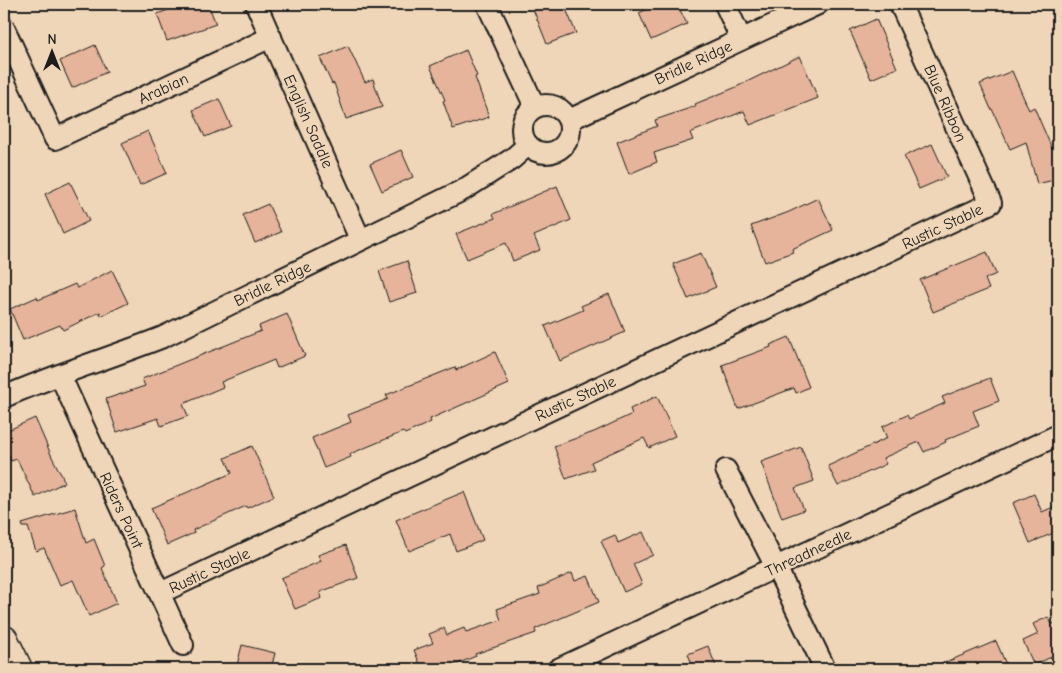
<svg xmlns="http://www.w3.org/2000/svg" width="1062" height="673" viewBox="0 0 1062 673" font-family="'Comic Neue',sans-serif">
<style>
.building{fill:#e5b49b;stroke:#1c1c1c}
.lines{fill:none;stroke-linecap:round;stroke-linejoin:round}
.street-casing{stroke:#1c1c1c;stroke-width:24}
.secondary-casing{stroke:#1c1c1c;stroke-width:31}
.street{stroke:#f0d6b8;stroke-width:20}
.secondary{stroke:#f0d6b8;stroke-width:28}
.labels{text-anchor:middle;stroke-width:4;stroke-linejoin:round;paint-order:stroke}
.street-label{font-size:16px;fill:#1c1c1c;stroke:#f0d6b8}
</style>
<rect width="100%" height="100%" fill="#f0d6b8"/>
<filter id="ink" filterUnits="userSpaceOnUse"><feTurbulence type="fractalNoise" baseFrequency=".02" numOctaves="2"/><feDisplacementMap in="SourceGraphic" scale="10" xChannelSelector="R" yChannelSelector="G"/><feConvolveMatrix kernelMatrix="1 2 1 2 8 2 1 2 1" color-interpolation-filters="sRGB"/></filter>
<g filter="url(#ink)">
<g class="building">
<path d="M185,4H208L216,24L167,41L157,14Z"/>
<path d="M531,4H564L576,33L547,44Z"/>
<path d="M658,4H677L687,24L651,40L639,13Z"/>
<path d="M876,19L897,68L871,79L850,31Z"/>
<path d="M95,45L107,72L72,88L60,61Z"/>
<path d="M348,46L365,82L373,79L382,107L346,119L334,83L332,84L320,58Z"/>
<path d="M466,50L477,76L475,77L489,117L453,129L443,101L445,100L430,66Z"/>
<path d="M800,56L818,98L750,125L744,111L690,133L693,140L654,153L657,162L629,174L617,142L657,126L655,120L696,106L695,104L734,88Z"/>
<path d="M1012,71L1029,110L1034,107L1053,151H1056L1058,159V179L1037,184L1026,142L1010,149L992,109H991L980,84Z"/>
<path d="M219,99L231,126L205,137L193,110Z"/>
<path d="M148,131L167,173L140,185L122,143Z"/>
<path d="M932,144L947,177L919,189L904,156Z"/>
<path d="M401,150L413,177L382,191L370,164Z"/>
<path d="M70,182L89,221L63,234L45,194Z"/>
<path d="M557,186L571,220L534,236L540,250L513,261L506,243L467,259L456,234L495,218L493,214Z"/>
<path d="M818,198L833,230L792,249L793,252L765,262L751,226L789,212Z"/>
<path d="M268,204L281,232L255,243L243,215Z"/>
<path d="M987,252L996,274L985,279L989,289L933,312L920,280Z"/>
<path d="M701,253L716,287L688,299L673,264Z"/>
<path d="M407,261L417,293L389,302L379,271Z"/>
<path d="M112,270L128,303L101,316L100,312L63,330L60,325L23,340L10,309L37,297L38,300L75,284L77,288Z"/>
<path d="M609,294L625,332L560,361L545,326L583,310L581,306Z"/>
<path d="M287,314L305,356L277,368L274,360L221,382L223,387L183,404L188,416L161,426L158,418L117,432L106,399L145,386L142,379L261,331L259,326Z"/>
<path d="M789,337L809,387L796,393L794,388L738,409L722,365L771,347L770,345Z"/>
<path d="M495,352L509,384L430,419L431,422L405,434L403,432L350,454L351,457L324,468L312,438L351,422L348,415L388,399L386,395L455,367L456,370Z"/>
<path d="M990,378L999,401L973,411L979,426L945,440L946,442L924,452L919,442L883,458L886,464L838,486L828,466L887,438L882,427L907,415L909,419L945,403L942,397Z"/>
<path d="M657,396L675,436L649,448L644,438L591,462L594,469L566,479L554,446L594,432L632,414L630,409Z"/>
<path d="M35,418L52,457L65,482L35,497L17,459L11,461L4,444V432Z"/>
<path d="M252,446L274,496L247,508L246,506L193,530L194,533L167,545L151,508L232,473L225,458Z"/>
<path d="M801,447L814,481L795,488L804,510L782,518L761,462Z"/>
<path d="M464,492L483,540L456,551L450,534L409,551L396,520Z"/>
<path d="M1034,494L1042,512L1058,505V531L1030,543L1013,503Z"/>
<path d="M75,508L86,543L94,539L105,566L102,568L117,603L89,616L73,580L60,585L44,548L36,551L28,527H23L22,524Z"/>
<path d="M643,532L653,555L633,564L642,584L624,592L601,541L615,535L618,543Z"/>
<path d="M346,545L358,578L320,592L322,598L295,609L281,578L321,561L318,555Z"/>
<path d="M572,573L575,581L588,576L599,602L535,629L536,633L475,654L476,656L445,669H422L414,650L433,643L429,634L444,628L447,635L464,628L466,632L501,620L497,609L540,594L538,588Z"/>
<path d="M1048,617L1052,624L1058,622V654L1034,665L1023,641L1038,634L1033,624Z"/>
<path d="M996,641L1008,669H930Z"/>
<path d="M242,645L275,653L271,669H236Z"/>
<path d="M708,646L717,669H694L688,654Z"/>
</g>
<g class="lines">
<g class="street-casing">
<g id="street">
<path d="M256,4L360,239"/>
<path d="M487,4L535,107"/>
<path d="M725,4L741,39"/>
<path d="M4,28L55,139L271,37"/>
<circle cx="546" cy="129" r="24"/>
<path d="M569,120L818,4"/>
<path d="M60,375L183,645"/>
<path d="M4,397C56,374 110,358 163,337L463,190L512,159L528,145"/>
<path d="M726,470L776,567L825,669"/>
<path d="M160,593L991,203L900,4"/>
<path d="M558,669L1058,435"/>
</g>
</g>
<g class="secondary-casing">
<path id="secondary" d="M4,640L18,669"/>
</g>
<use href="#street" class="street"/>
<use href="#secondary" class="secondary"/>
</g>
</g>
<g class="labels">
<g class="street-label">
<text transform="translate(693 62) rotate(-25)" y="6">Bridle Ridge</text>
<text transform="translate(163 88) rotate(-25)" y="6">Arabian</text>
<text transform="translate(946 103) rotate(66)" y="6">Blue Ribbon</text>
<text transform="translate(309 121) rotate(66)" y="6">English Saddle</text>
<text transform="translate(942 226) rotate(-25)" y="6">Rustic Stable</text>
<text transform="translate(272 283) rotate(-26)" y="6">Bridle Ridge</text>
<text transform="translate(575 398) rotate(-25)" y="6">Rustic Stable</text>
<text transform="translate(122 510) rotate(65)" y="6">Riders Point</text>
<text transform="translate(808 552) rotate(-25)" y="6">Threadneedle</text>
<text transform="translate(209 570) rotate(-25)" y="6">Rustic Stable</text>
</g>
</g>
<rect width="1062" height="673" fill="none" stroke="#f0d6b8" stroke-width="20"/>
<rect x="10" y="10" width="1042" height="653" fill="none" stroke="#1c1c1c" stroke-width="2" filter="url(#ink)"/>
<g transform="translate(52 52)" stroke="#f0d6b8" stroke-width="4" paint-order="stroke">
<path d="M0-4L9 19L0 12L-9 19Z" fill="#1c1c1c"/>
<text y="-8" font-size="14" font-weight="bold" text-anchor="middle" fill="#1c1c1c">N</text>
</g>
</svg>
